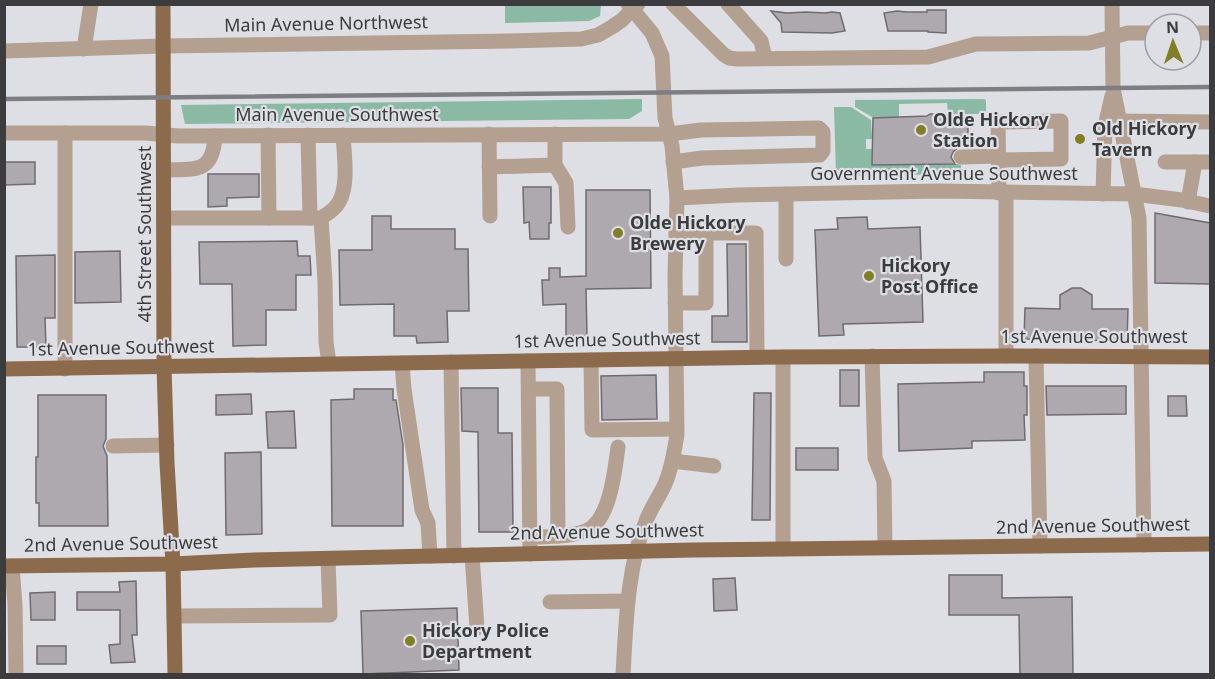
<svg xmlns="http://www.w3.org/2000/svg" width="1215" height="679" viewBox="0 0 1215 679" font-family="'Noto Sans',sans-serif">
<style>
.green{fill:#8abaa4}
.building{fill:#ada9ae;stroke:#6f6b70;stroke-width:1.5}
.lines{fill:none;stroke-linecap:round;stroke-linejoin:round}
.minor{stroke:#b3a090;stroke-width:15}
.major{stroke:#8c6b4d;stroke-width:15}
.rail{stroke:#7e7e82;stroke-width:4.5}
.poi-dot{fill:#827e25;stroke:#dedee5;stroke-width:2}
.labels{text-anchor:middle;stroke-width:4.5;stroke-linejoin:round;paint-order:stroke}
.street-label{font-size:18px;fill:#3c3c3e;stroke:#dedee5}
.poi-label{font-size:18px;font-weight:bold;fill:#3c3c3e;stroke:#dedee5;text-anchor:start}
</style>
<rect width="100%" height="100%" fill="#dedee5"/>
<g class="green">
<path d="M505,5V4L601,5L600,16L589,21L505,23Z"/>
<path d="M642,99V111L629,119L185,124L181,105Z"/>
<path d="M985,99L986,101V111L984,114H948L947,103L899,104V117H872L855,107V100Z"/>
<path d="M834,107H851L871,120L872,139H866V149H872L873,165L958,164L961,165V174L836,176Z"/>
</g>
<g class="building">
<path d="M927,10H946V33L928,32V31H888L884,13L897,11L906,12H927Z"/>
<path d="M771,11L787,13L806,12L825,13L832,12L840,13L845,31L832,33L782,32L781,23Z"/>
<path d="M930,114H936L938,116H968V144H958V148L953,152L951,157L955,164L872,165L873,118L927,116Z"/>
<path d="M4,162H35V184L4,185Z"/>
<path d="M208,174H259V197L227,198V206L208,207Z"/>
<path d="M523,187H551V223H549V239H530L529,222L524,223Z"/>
<path d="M586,190H650L651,288L586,289L587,336H566V304L543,305L542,280H549V268H560V277L586,276Z"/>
<path d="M1155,213L1210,223V284L1155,283Z"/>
<path d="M372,216H391V229H455V249H468L469,311H447L448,342L417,343L416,336H394V304L340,305L339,250H372Z"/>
<path d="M867,217L868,229L920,227L923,322L843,324L844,335L819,336L815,230L838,229L837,218Z"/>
<path d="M297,241L298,256H310L311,275H296V310H266V345L233,346L232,284H200L199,242Z"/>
<path d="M727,244H746L747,342H712V316H728Z"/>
<path d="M120,251L121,302L75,303V252Z"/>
<path d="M55,255V318H45L46,347H17L16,256Z"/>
<path d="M1072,288H1081L1092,295V309H1128L1127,341L1024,339L1025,308L1060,309V295Z"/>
<rect x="840" y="370" width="19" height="36"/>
<path d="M984,372H1024V386H1027V415H1024L1025,440L972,441V448L899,451L898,384L984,382Z"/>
<path d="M656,375L657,419L602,420L601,376Z"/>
<path d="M1046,386H1126V414L1047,415Z"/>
<path d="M461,388H498V433H512L513,532H479L478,432L462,431Z"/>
<path d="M354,389H393V400H396L403,445V526H332L331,400L354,399Z"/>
<path d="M754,393H771L770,520H752Z"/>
<path d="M251,394L252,414L216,415V395Z"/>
<path d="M38,395H106V439L103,446L107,456L108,526H39V503H36V457H38Z"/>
<path d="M1168,396H1186L1187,416H1168Z"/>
<path d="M294,411L296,448H268L266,412Z"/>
<rect x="796" y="448" width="42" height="22"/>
<path d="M261,452L262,534L226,535L225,453Z"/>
<path d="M949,575H1002V598L1072,597L1073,675H1020L1019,615H949Z"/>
<path d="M735,578L737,610L714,611L713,579Z"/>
<path d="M136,581L137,635H132L135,662L111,663L109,645L120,644V610H77V592H120L119,582Z"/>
<path d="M55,592V620H31L30,593Z"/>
<path d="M457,608L459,670L363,674L361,611Z"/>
<rect x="37" y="646" width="29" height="18"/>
</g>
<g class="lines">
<g class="minor">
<path d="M673,4L723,54L729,58L737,59L928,57L976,44L1089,43L1128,33H1155"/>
<path d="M728,4L761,41L765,58"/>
<path d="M1112,4L1113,88L1139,218L1144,545"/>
<path d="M1191,33H1210"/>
<path d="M84,49L91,4"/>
<path d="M4,51L163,46L510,41L581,39L598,35L612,27L622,20L638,4"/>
<path d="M1119,121L1210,122"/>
<path d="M4,133H146L178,136L669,134L701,130L819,128L823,132V151L820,155L702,158L673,162"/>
<path d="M65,133V369"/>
<path d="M489,134L490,216"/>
<path d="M555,134V165L566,183L568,227"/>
<path d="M268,135L269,218"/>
<path d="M308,135L310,218"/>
<path d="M961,157L998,156"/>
<path d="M998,160L1061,159V121L998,122L999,193"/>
<path d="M1165,162H1210"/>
<path d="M489,167L555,165"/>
<path d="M164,170C195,169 213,174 215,136"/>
<path d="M786,194V259"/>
<path d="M1103,194L1105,126L1112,96"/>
<path d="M677,198L738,195L939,191L1134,194L1182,200L1210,206"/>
<path d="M1188,202L1195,162"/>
<path d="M164,218H321L325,281L326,342L329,363"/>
<path d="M321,218C327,214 335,210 339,202C349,185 344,154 343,135"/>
<path d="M706,233H756L757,357"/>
<path d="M675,303H706V233H676"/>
<path d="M872,356L875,458L884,481L885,547"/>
<path d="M1006,356V193"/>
<path d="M1036,356L1040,546"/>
<path d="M591,360L592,430L676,429"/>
<path d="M528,361L530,554"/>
<path d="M451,362L454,556"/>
<path d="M402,363L404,389L422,510L428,523L430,556"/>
<path d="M529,389H557L558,536"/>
<path d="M113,446L167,445"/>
<path d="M673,461L714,466"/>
<path d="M530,537C544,537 573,536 586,531C610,521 615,470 618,447"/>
<path d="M783,549V357"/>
<path d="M472,555L477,628"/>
<path d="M12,566L15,605L16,674"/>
<path d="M550,602L628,601"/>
<path d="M174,616L330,615L328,559"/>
<path d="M623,674C626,625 627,567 646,521C651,508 659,497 665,484C672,468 674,452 677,435L675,275L677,198L672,146L665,118L662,56L652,33L628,4"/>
</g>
<g class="major">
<path d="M163,4L164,367L167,463L173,564L175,674"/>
<path d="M4,369L783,357L1006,356L1210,357"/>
<path d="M4,566L173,564L254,560L693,550L1210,544"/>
</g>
<path class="rail" d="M4,99L1210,87"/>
</g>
<g class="poi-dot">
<circle cx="921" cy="130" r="6"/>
<circle cx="1080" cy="139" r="6"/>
<circle cx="618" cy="233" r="6"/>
<circle cx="869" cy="276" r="6"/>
<circle cx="410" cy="641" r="6"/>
</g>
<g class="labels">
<g class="street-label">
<text transform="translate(326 24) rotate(-1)" y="6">Main Avenue Northwest</text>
<text x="337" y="121">Main Avenue Southwest</text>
<text x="944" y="180">Government Avenue Southwest</text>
<text transform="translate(145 234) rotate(-90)" y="6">4th Street Southwest</text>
<text x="1094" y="343">1st Avenue Southwest</text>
<text transform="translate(607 340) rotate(-1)" y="6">1st Avenue Southwest</text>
<text transform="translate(121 348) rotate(-1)" y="6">1st Avenue Southwest</text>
<text transform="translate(1093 526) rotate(-1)" y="6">2nd Avenue Southwest</text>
<text transform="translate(607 532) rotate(-1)" y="6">2nd Avenue Southwest</text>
<text transform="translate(121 544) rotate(-1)" y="6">2nd Avenue Southwest</text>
</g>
<g class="poi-label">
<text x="933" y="126">Olde Hickory<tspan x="933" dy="21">Station</tspan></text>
<text x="1092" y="135">Old Hickory<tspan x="1092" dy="21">Tavern</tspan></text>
<text x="630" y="229">Olde Hickory<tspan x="630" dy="21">Brewery</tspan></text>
<text x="881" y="272">Hickory<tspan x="881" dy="21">Post Office</tspan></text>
<text x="422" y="637">Hickory Police<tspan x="422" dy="21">Department</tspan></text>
</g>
</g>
<rect width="1215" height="679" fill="none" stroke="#3c3c3e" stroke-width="12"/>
<g transform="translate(1173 42) rotate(358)"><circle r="28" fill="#dedee5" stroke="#9d9da2" stroke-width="1.5"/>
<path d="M0-4.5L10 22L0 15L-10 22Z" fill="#827e25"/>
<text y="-9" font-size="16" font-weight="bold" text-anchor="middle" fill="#3c3c3e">N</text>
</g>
</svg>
